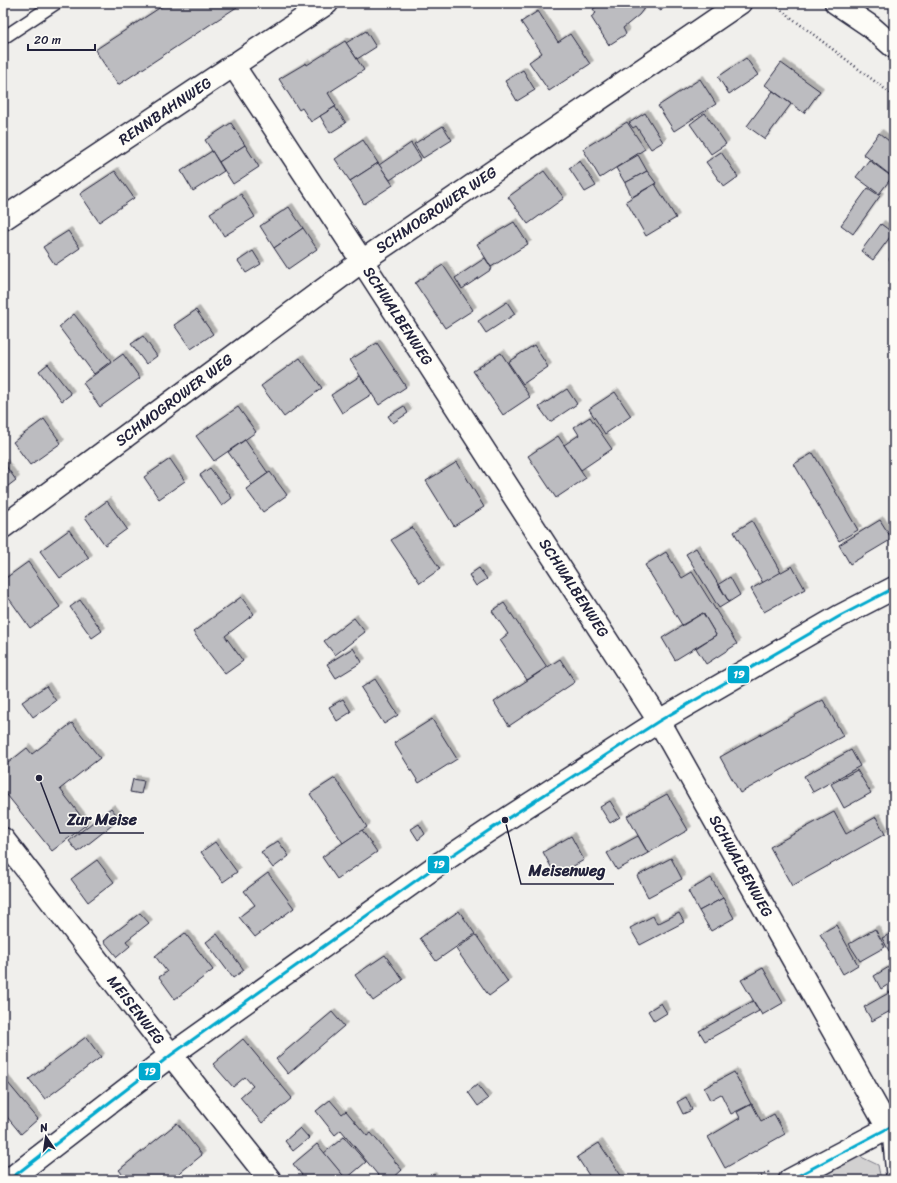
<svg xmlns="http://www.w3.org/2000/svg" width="897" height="1183" viewBox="0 0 897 1183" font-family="Sriracha,sans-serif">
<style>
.green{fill:#d2d1d1;stroke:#7a7a86}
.building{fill:#bcbcc0;stroke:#22223b;filter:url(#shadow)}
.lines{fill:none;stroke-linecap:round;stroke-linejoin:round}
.lane-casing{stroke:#22223b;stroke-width:15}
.street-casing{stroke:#22223b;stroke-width:25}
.secondary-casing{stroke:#22223b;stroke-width:25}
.path{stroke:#22223b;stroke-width:2.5;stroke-dasharray:1 3;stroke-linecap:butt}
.lane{stroke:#fdfcf7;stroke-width:12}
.street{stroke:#fdfcf7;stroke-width:22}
.secondary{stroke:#fdfcf7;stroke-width:22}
.bus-1-casing{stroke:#fdfcf7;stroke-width:6}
.bus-1{stroke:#00a9ce;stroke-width:3}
.labels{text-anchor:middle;stroke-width:3;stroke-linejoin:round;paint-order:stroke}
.street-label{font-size:15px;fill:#22223b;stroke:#fdfcf7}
.leader{fill:none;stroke:#22223b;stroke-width:1.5}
.callout-dot{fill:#22223b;stroke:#fdfcf7;stroke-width:1.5}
.callout-label{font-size:16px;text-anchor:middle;font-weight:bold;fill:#22223b;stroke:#fdfcf7;stroke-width:3;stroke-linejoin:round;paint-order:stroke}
.line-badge{stroke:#fdfcf7;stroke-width:1.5}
.badge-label{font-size:11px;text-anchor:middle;font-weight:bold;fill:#fff}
</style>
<defs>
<filter id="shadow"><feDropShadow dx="3.5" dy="-3.5" stdDeviation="0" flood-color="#0004"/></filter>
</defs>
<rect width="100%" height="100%" fill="#f0efec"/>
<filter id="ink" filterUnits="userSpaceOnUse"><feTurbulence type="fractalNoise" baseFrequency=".025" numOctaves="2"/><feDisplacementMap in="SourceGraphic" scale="8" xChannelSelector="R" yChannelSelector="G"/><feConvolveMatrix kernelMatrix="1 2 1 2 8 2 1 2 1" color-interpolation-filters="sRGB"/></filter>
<g filter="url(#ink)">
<path class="green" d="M855,1154L878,1165L881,1180H812Z"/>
<g class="building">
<path d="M167,3H243L118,85L95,50Z"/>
<path d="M602,3H606L610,7L616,3H648L639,15L623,28L626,34L609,45L591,17L596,13L593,9Z"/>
<path d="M650,3H666L661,11Z"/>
<path d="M538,11L558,42L570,34L590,64L549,91L529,62L542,53L521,22Z"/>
<path d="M366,31L376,47L357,59L346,43Z"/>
<path d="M345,41L364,70L328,93L336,106L311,122L302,108L299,110L279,79L306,63L307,65Z"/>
<path d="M746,58L758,75L729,94L718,77Z"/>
<path d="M781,63L820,91L804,113L765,85Z"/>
<path d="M523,70L535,90L517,101L505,81Z"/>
<path d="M700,79L716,104L674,131L658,106Z"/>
<path d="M773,91L791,104L765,139L747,126Z"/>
<path d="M335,107L346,123L330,133L320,116Z"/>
<path d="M645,113L663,142L651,149L636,126L633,128L629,123Z"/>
<path d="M705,113L726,144L711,154L690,124Z"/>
<path d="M627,122L645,149L600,178L583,149Z"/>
<path d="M231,123L245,145L219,162L205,140Z"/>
<path d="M443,126L452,140L423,158L414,144Z"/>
<path d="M879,133L894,145V178L863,154Z"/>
<path d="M363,140L378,163L350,181L335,159Z"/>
<path d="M411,143L421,159L390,180L379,165Z"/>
<path d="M245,145L259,167L233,184L219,162Z"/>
<path d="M212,151L224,171L193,191L181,171Z"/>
<path d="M721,152L738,177L724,187L706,162Z"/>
<path d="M638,155L647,171L625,183L616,168Z"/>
<path d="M869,160L892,177L879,194L856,177Z"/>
<path d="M580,161L596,186L585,192L569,168Z"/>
<path d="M378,163L393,185L364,204L350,181Z"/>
<path d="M115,171L134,198L99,222L80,194Z"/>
<path d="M544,171L564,198L528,224L508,197Z"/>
<path d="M647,171L656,183L632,197L625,183Z"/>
<path d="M655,184L676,218L646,236L626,201Z"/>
<path d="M868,188L880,196L853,234L841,225Z"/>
<path d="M241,194L255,217L224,236L210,213Z"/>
<path d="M289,207L303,228L274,248L260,226Z"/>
<path d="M514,222L528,244L491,267L477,244Z"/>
<path d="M881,224L893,233L873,260L861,251Z"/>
<path d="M303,228L317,249L288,269L274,248Z"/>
<path d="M68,231L80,248L55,265L43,247Z"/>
<path d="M253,251L261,264L246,273L238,261Z"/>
<path d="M894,254V263L889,259Z"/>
<path d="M485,258L492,269L462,289L455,278Z"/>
<path d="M443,265L473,310L445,328L415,283Z"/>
<path d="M507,302L515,314L486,333L478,321Z"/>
<path d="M196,310L213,334L191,349L174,325Z"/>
<path d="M74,314L111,361L94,374L59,327Z"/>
<path d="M143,336L157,356L146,364L131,344Z"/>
<path d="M377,343L406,387L379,405L350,360Z"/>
<path d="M534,345L548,367L523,384L508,362Z"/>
<path d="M501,353L530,397L503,415L473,371Z"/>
<path d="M123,354L140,378L100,407L83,383Z"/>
<path d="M300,358L322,388L284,417L261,386Z"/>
<path d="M48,364L71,394L62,401L39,371Z"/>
<path d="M360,376L372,394L342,413L331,395Z"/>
<path d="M567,389L577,404L550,422L539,407Z"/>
<path d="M615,392L631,416L605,434L589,409Z"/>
<path d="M404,406L408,413L393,423L388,416Z"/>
<path d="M238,407L256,432L214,461L196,436Z"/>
<path d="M590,417L612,449L581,470L564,445L579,435L574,427Z"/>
<path d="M44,419L61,443L30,465L13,442Z"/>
<path d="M558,436L586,478L556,498L528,456Z"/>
<path d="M245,440L268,473L252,485L228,452Z"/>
<path d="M813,453L858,530L839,541L794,464Z"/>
<path d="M170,459L185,481L159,499L144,477Z"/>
<path d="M3,462L16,480L3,490Z"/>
<path d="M457,462L484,507L454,526L426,481Z"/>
<path d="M210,468L232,498L222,506L200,475Z"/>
<path d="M270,472L287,495L263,512L246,489Z"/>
<path d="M107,501L127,529L105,545L85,517Z"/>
<path d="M880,520L892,539L850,564L839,545Z"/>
<path d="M752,521L781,573L763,583L734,532Z"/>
<path d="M412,527L440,569L420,583L391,540Z"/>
<path d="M69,530L89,558L60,578L40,551Z"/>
<path d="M696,548L729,602L719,608L686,554Z"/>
<path d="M666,552L682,578L692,572L737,644L706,664L696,648L716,635L703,613L682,625L645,565Z"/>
<path d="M28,562L60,607L30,628L3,590V580Z"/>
<path d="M792,566L805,589L764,612L751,589Z"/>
<path d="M479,568L487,579L476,586L469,575Z"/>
<path d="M730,577L740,595L729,602L719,584Z"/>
<path d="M241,597L254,614L225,636L243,661L225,674L193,632Z"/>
<path d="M80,600L102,631L92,638L70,607Z"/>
<path d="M504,603L547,667L527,680L500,640L508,634L492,611Z"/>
<path d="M703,613L716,635L675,660L662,638Z"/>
<path d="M354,618L365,632L335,655L324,641Z"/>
<path d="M353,648L362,662L336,678L327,664Z"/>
<path d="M560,659L575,682L509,726L494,702Z"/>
<path d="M375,679L398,715L384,724L361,688Z"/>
<path d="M46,686L56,701L33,717L22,702Z"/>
<path d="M343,699L351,712L337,721L329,707Z"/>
<path d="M823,700L843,736L740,793L720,757Z"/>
<path d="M432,719L457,759L419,783L394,743Z"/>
<path d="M72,723L100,758L60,789L87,824L52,851L3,790V767L27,748L32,754Z"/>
<path d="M851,750L860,766L813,792L804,776Z"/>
<path d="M857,770L871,793L844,808L831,784Z"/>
<path d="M335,778L367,827L343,843L310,794Z"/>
<path d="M133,779L144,781L141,794L130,792Z"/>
<path d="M667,794L688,830L648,853L627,816Z"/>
<path d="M610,801L620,817L610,823L600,807Z"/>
<path d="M111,808L120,819L78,852L69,841Z"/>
<path d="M834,812L846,834L876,817L885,834L792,886L770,847Z"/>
<path d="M419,824L425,834L418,840L411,829Z"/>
<path d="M362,830L377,852L337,879L322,857Z"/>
<path d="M571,836L584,860L556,876L543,852Z"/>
<path d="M638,836L648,853L617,870L607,853Z"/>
<path d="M278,841L289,856L273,868L261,852Z"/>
<path d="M215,842L237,872L223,882L201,852Z"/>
<path d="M671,858L682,879L648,897L637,876Z"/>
<path d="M97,860L114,882L88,902L71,879Z"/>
<path d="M268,873L294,908L255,937L239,917L255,905L244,891Z"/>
<path d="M711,878L723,898L699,911L688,891Z"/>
<path d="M723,898L734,918L711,931L699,911Z"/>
<path d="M459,911L475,934L436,961L420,938Z"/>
<path d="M140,913L149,923L126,941L130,946L117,957L104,941Z"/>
<path d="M679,913L684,922L640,945L630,928L653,916L657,924Z"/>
<path d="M836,925L858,965L843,974L820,934Z"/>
<path d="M875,929L885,947L860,961L849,944Z"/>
<path d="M894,932V948L889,951L882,938Z"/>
<path d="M185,933L213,970L175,999L159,977L167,972L155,956Z"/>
<path d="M217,934L244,970L233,978L206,942Z"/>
<path d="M476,935L508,982L489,996L456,949Z"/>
<path d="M385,955L403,980L373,1001L355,975Z"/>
<path d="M894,964V981L881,989L874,976Z"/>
<path d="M763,968L783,1003L762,1015L741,980Z"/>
<path d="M894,990V1009L872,1021L864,1007Z"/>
<path d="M753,1001L759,1011L705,1041L699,1031Z"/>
<path d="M661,1003L667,1013L654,1021L648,1011Z"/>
<path d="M332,1012L344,1026L288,1074L276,1059Z"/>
<path d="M86,1037L101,1057L45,1099L29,1079Z"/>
<path d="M243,1039L292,1098L262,1123L240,1097L253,1086L245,1077L233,1087L213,1064Z"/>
<path d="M734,1072L751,1104L731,1114L721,1094L710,1100L704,1088Z"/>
<path d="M3,1077L38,1119L21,1134L3,1112Z"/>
<path d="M477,1085L488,1099L478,1106L468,1092Z"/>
<path d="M686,1097L692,1110L683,1114L677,1102Z"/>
<path d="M330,1100L342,1114L346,1111L367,1136L371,1133L402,1170L391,1180H382L341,1130L335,1135L316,1111Z"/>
<path d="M752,1104L761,1121L774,1114L785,1134L725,1168L708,1137L740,1118L737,1112Z"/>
<path d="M177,1123L202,1155L171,1180H127L119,1170Z"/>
<path d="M300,1128L309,1138L293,1151L285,1141Z"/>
<path d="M344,1137L366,1162L346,1179L324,1153Z"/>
<path d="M599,1143L624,1180H592L577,1157Z"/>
<path d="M317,1144L347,1180H306L293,1164Z"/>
<path d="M432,1176L435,1180H426Z"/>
</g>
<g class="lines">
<g class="lane-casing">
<g id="lane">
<path d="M3,38L56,3"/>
<path d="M888,1128L893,1180"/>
</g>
</g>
<g class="street-casing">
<g id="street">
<path d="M233,65L362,261L659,721L888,1128"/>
<path d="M3,219L327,3"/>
<path d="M3,527L362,261L740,3"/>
<path d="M3,839L171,1055L270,1180"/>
<path d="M9,1180L171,1055L442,862L488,831L659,721L840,616L894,588"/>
<path d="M790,1180L894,1125"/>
</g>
</g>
<g class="secondary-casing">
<path id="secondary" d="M836,3L870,26L894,47"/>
</g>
<g class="path">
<path d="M772,3L894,96"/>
<path d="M754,1180L769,1172"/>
</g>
<use href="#lane" class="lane"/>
<use href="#street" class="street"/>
<use href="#secondary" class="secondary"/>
<g class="bus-1-casing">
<g id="bus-1">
<path d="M9,1180L171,1055L442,862L488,831L659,721L840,616L894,588"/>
<path d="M790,1180L894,1125"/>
</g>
</g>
<use href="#bus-1" class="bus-1"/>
</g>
</g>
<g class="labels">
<g class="street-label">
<text transform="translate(165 111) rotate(-34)" y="5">RENNBAHNWEG</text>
<text transform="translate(436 210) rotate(-34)" y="5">SCHMOGROWER WEG</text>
<text transform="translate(398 316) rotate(57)" y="5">SCHWALBENWEG</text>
<text transform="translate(174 400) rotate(-37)" y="5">SCHMOGROWER WEG</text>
<text transform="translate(574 588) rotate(57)" y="5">SCHWALBENWEG</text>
<text transform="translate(741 866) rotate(61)" y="5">SCHWALBENWEG</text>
<text transform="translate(136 1010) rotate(52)" y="5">MEISENWEG</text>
</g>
</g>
<path class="leader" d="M39 778L60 833H144M505 820L521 884H614"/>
<g class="callout-dot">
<circle cx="39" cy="778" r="4"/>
<circle cx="505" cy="820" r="4"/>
</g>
<g class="callout-label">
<text x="102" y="825">Zur Meise</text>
<text x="567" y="876">Meisenweg</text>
</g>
<g class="line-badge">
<rect x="727" y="665" width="23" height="19" rx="4" fill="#00a9ce"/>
<rect x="427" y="855" width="23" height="19" rx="4" fill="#00a9ce"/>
<rect x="138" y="1062" width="23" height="19" rx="4" fill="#00a9ce"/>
</g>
<g class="badge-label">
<text x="739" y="678">19</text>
<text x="439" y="868">19</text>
<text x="150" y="1075">19</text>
</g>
<rect width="897" height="1183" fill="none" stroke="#fdfcf7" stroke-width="16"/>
<rect x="8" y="8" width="881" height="1167" fill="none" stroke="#22223b" stroke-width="1.5" filter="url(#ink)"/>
<g transform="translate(46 1137) rotate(347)" stroke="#fdfcf7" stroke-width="3" paint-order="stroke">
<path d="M0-3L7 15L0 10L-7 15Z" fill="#22223b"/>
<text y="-6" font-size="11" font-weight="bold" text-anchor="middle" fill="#22223b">N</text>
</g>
<path d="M28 44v6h67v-6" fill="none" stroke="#22223b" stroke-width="2"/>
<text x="34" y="44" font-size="12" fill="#22223b" stroke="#fdfcf7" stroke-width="3" paint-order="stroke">20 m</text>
</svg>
